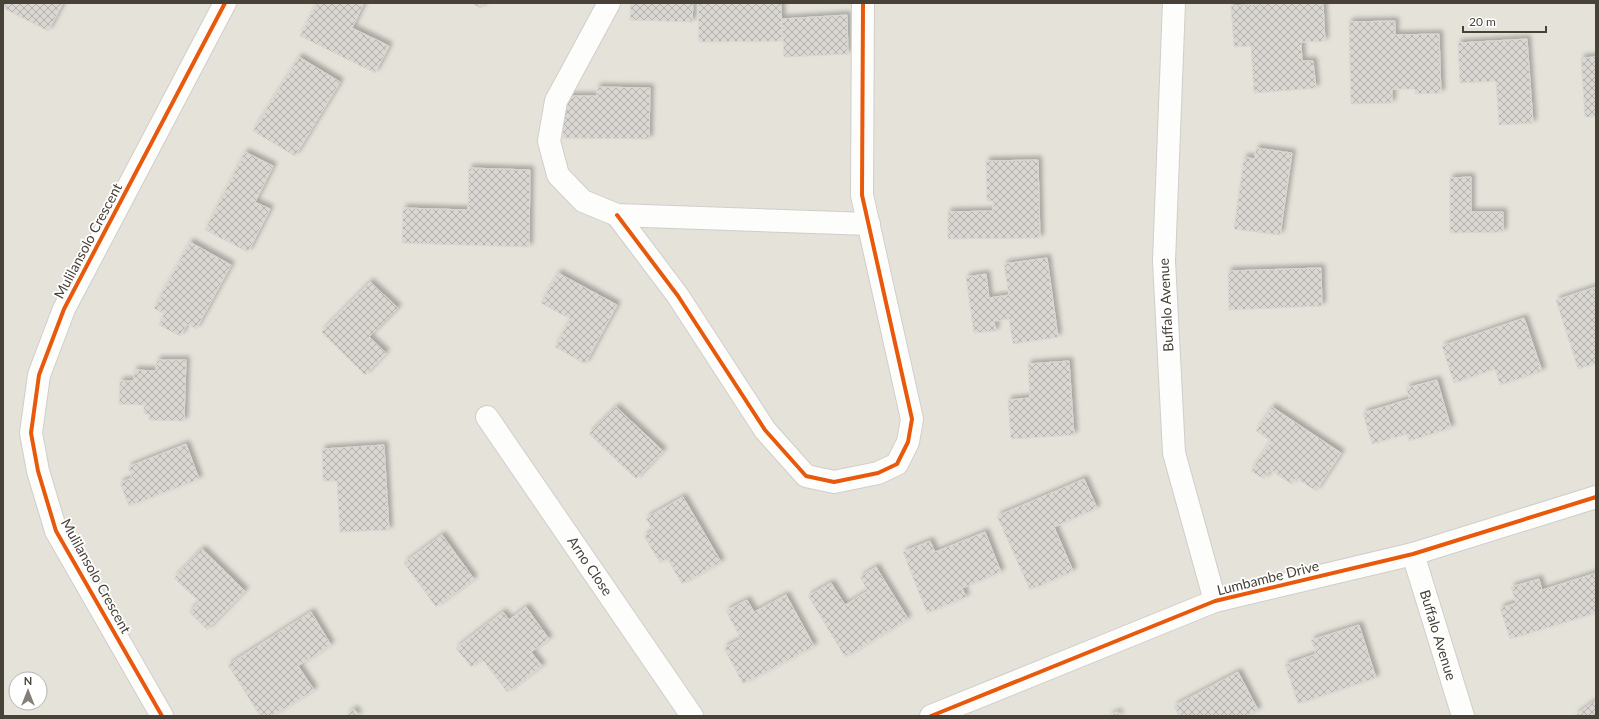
<svg xmlns="http://www.w3.org/2000/svg" width="1599" height="719" viewBox="0 0 1599 719" font-family="Lato,sans-serif">
<style>
.residential{fill:#e5e2da;fill-rule:evenodd}
.building{fill:url(#building-cross-hatch);stroke:#dad7d3;filter:url(#shadow)}
.lines{fill:none;stroke-linecap:round;stroke-linejoin:round}
.minor-casing{stroke:#d0ceca;stroke-width:24}
.minor{stroke:#fdfdfc;stroke-width:22}
.cycleway-casing{stroke:#fff;stroke-width:6}
.cycleway{stroke:#e8590c;stroke-width:4}
.labels{text-anchor:middle;stroke-width:3.5;stroke-linejoin:round;paint-order:stroke}
.street-label{font-size:14px;fill:#484138;stroke:#fff}
</style>
<defs>
<pattern id="building-cross-hatch" width="8" height="8" patternUnits="userSpaceOnUse"><rect width="8" height="8" fill="#dad7d3"/><path d="M0 0l8 8M0 8l8-8" fill="none" stroke="#b3b0ac"/></pattern>
<filter id="shadow"><feDropShadow dx="3.5" dy="-3.5" stdDeviation="2" flood-color="#0004"/></filter>
</defs>
<rect width="100%" height="100%" fill="#f2f0ed"/>
<path class="residential" d="M3,3H1596V716H3ZM16,679H40V703H16Z"/>
<g class="building">
<path d="M3,3H63L48,31L3,8Z"/>
<path d="M317,3H364L352,28L389,46L375,73L300,36Z"/>
<path d="M471,3H484L481,8Z"/>
<path d="M631,3H693L692,22L630,20Z"/>
<path d="M698,3H781L782,41L699,42Z"/>
<path d="M1274,3H1323L1325,41L1301,42L1302,61H1313L1316,88L1254,93L1251,46L1234,47L1231,6Z"/>
<path d="M847,15L848,54L784,57L782,19Z"/>
<path d="M1395,21V35L1439,34L1441,93L1415,94V89H1392V103L1351,104L1349,22Z"/>
<path d="M1527,39L1533,123L1499,125L1496,81L1460,83L1458,43Z"/>
<path d="M299,57L340,82L295,156L253,131Z"/>
<path d="M1596,57V117H1585L1581,58Z"/>
<path d="M597,87L650,88L649,139L563,138V96H597Z"/>
<path d="M1256,148L1292,153L1280,235L1234,229L1244,157L1255,159Z"/>
<path d="M245,152L273,166L255,202L270,209L248,252L205,230Z"/>
<path d="M1038,160L1040,238L948,239V212L993,211V201H987L986,161Z"/>
<path d="M469,168L530,170L529,247L402,243L403,208L468,210Z"/>
<path d="M1471,177V212H1503V232L1450,233V178Z"/>
<path d="M190,242L231,265L196,329L187,324L180,336L159,325L164,314L154,308Z"/>
<path d="M1047,258L1058,337L1013,344L1009,319L994,321L996,331L974,333L966,277L986,274L989,298L1009,295L1004,264Z"/>
<path d="M1321,268L1322,306L1229,310L1228,271Z"/>
<path d="M558,273L617,305L585,364L555,347L570,319L541,303Z"/>
<path d="M370,282L398,308L369,337L386,353L365,375L321,332Z"/>
<path d="M1596,287V363L1578,369L1556,300Z"/>
<path d="M1524,318L1542,371L1500,385L1495,369L1454,383L1442,346Z"/>
<path d="M157,360H186L184,421L149,420V414H144V405L119,404L120,381H134V370L156,371Z"/>
<path d="M1069,361L1074,435L1011,439L1008,400L1030,398L1028,364Z"/>
<path d="M1437,380L1451,428L1409,441L1407,434L1372,444L1363,413L1410,399L1406,388Z"/>
<path d="M616,407L663,451L636,479L589,434Z"/>
<path d="M1272,407L1341,453L1316,491L1296,478L1292,484L1270,470L1264,479L1251,471L1271,441L1256,431Z"/>
<path d="M186,444L199,479L129,506L120,483L132,478L128,467Z"/>
<path d="M384,445L389,530L340,532L337,481H323L322,449Z"/>
<path d="M1084,479L1097,508L1054,527L1073,571L1030,590L997,516Z"/>
<path d="M683,497L721,562L682,584L667,558L660,563L644,536L653,531L646,518Z"/>
<path d="M985,532L1001,572L962,588L966,597L927,613L903,552L930,541L935,552Z"/>
<path d="M442,535L474,579L436,607L404,563Z"/>
<path d="M202,549L245,591L207,630L189,612L199,602L174,578Z"/>
<path d="M876,567L908,619L845,657L808,596L831,583L845,605L868,591L860,577Z"/>
<path d="M1596,573V613L1510,639L1500,608L1516,603L1511,587L1539,579L1542,590Z"/>
<path d="M786,595L814,646L743,684L724,648L741,639L726,611L747,600L754,612Z"/>
<path d="M526,607L549,639L531,652L542,666L507,692L482,659L471,667L456,648L503,612L509,620Z"/>
<path d="M311,612L331,645L298,666L314,690L272,716H260L228,665Z"/>
<path d="M1359,625L1376,678L1298,704L1285,665L1316,654L1311,640Z"/>
<path d="M1238,672L1258,710L1247,716H1179L1174,706Z"/>
<path d="M1596,700V716H1574Z"/>
<path d="M354,709L359,716H346Z"/>
<path d="M1118,712L1120,716H1108Z"/>
</g>
<g class="lines">
<g class="minor-casing">
<g id="minor">
<path d="M609,3L556,101L549,141L558,175L583,201L617,215L869,224"/>
<path d="M1174,3L1164,261L1174,453L1215,601"/>
<path d="M617,215L678,296L765,430L806,476L834,482L878,473L897,464L908,442L912,419L862,195L863,3"/>
<path d="M487,417L692,716"/>
<path d="M1413,554L1463,716"/>
<path d="M162,716L56,531L38,471L31,433L39,375L64,309L225,3"/>
<path d="M931,716L1215,601L1413,554L1596,497"/>
</g>
</g>
<use href="#minor" class="minor"/>
<g class="cycleway-casing">
<g id="cycleway">
<path d="M617,215L678,296L765,430L806,476L834,482L878,473L897,464L908,442L912,419L862,195L863,3"/>
<path d="M162,716L56,531L38,471L31,433L39,375L64,309L225,3"/>
<path d="M931,716L1215,601L1413,554L1596,497"/>
</g>
</g>
<use href="#cycleway" class="cycleway"/>
</g>
<g class="labels">
<g class="street-label">
<text transform="translate(88 241) rotate(-62)" y="5">Mulilansolo Crescent</text>
<text transform="translate(1166 305) rotate(-93)" y="5">Buffalo Avenue</text>
<text transform="translate(590 566) rotate(56)" y="5">Arno Close</text>
<text transform="translate(96 576) rotate(61)" y="5">Mulilansolo Crescent</text>
<text transform="translate(1268 578) rotate(-14)" y="5">Lumbambe Drive</text>
<text transform="translate(1438 635) rotate(73)" y="5">Buffalo Avenue</text>
</g>
</g>
<rect width="1599" height="719" fill="none" stroke="#484138" stroke-width="8"/>
<g transform="translate(28 691)"><circle r="19" fill="#ffffff" stroke="#b6b3af"/>
<path d="M0-3L7 15L0 10L-7 15Z" fill="#847e77"/>
<text y="-6" font-size="11" font-weight="bold" text-anchor="middle" fill="#484138">N</text>
</g>
<path d="M1463 26v6h83v-6" fill="none" stroke="#484138" stroke-width="2"/>
<text x="1469" y="26" font-size="12" fill="#484138" stroke="#ffffff" stroke-width="3" paint-order="stroke">20 m</text>
</svg>
